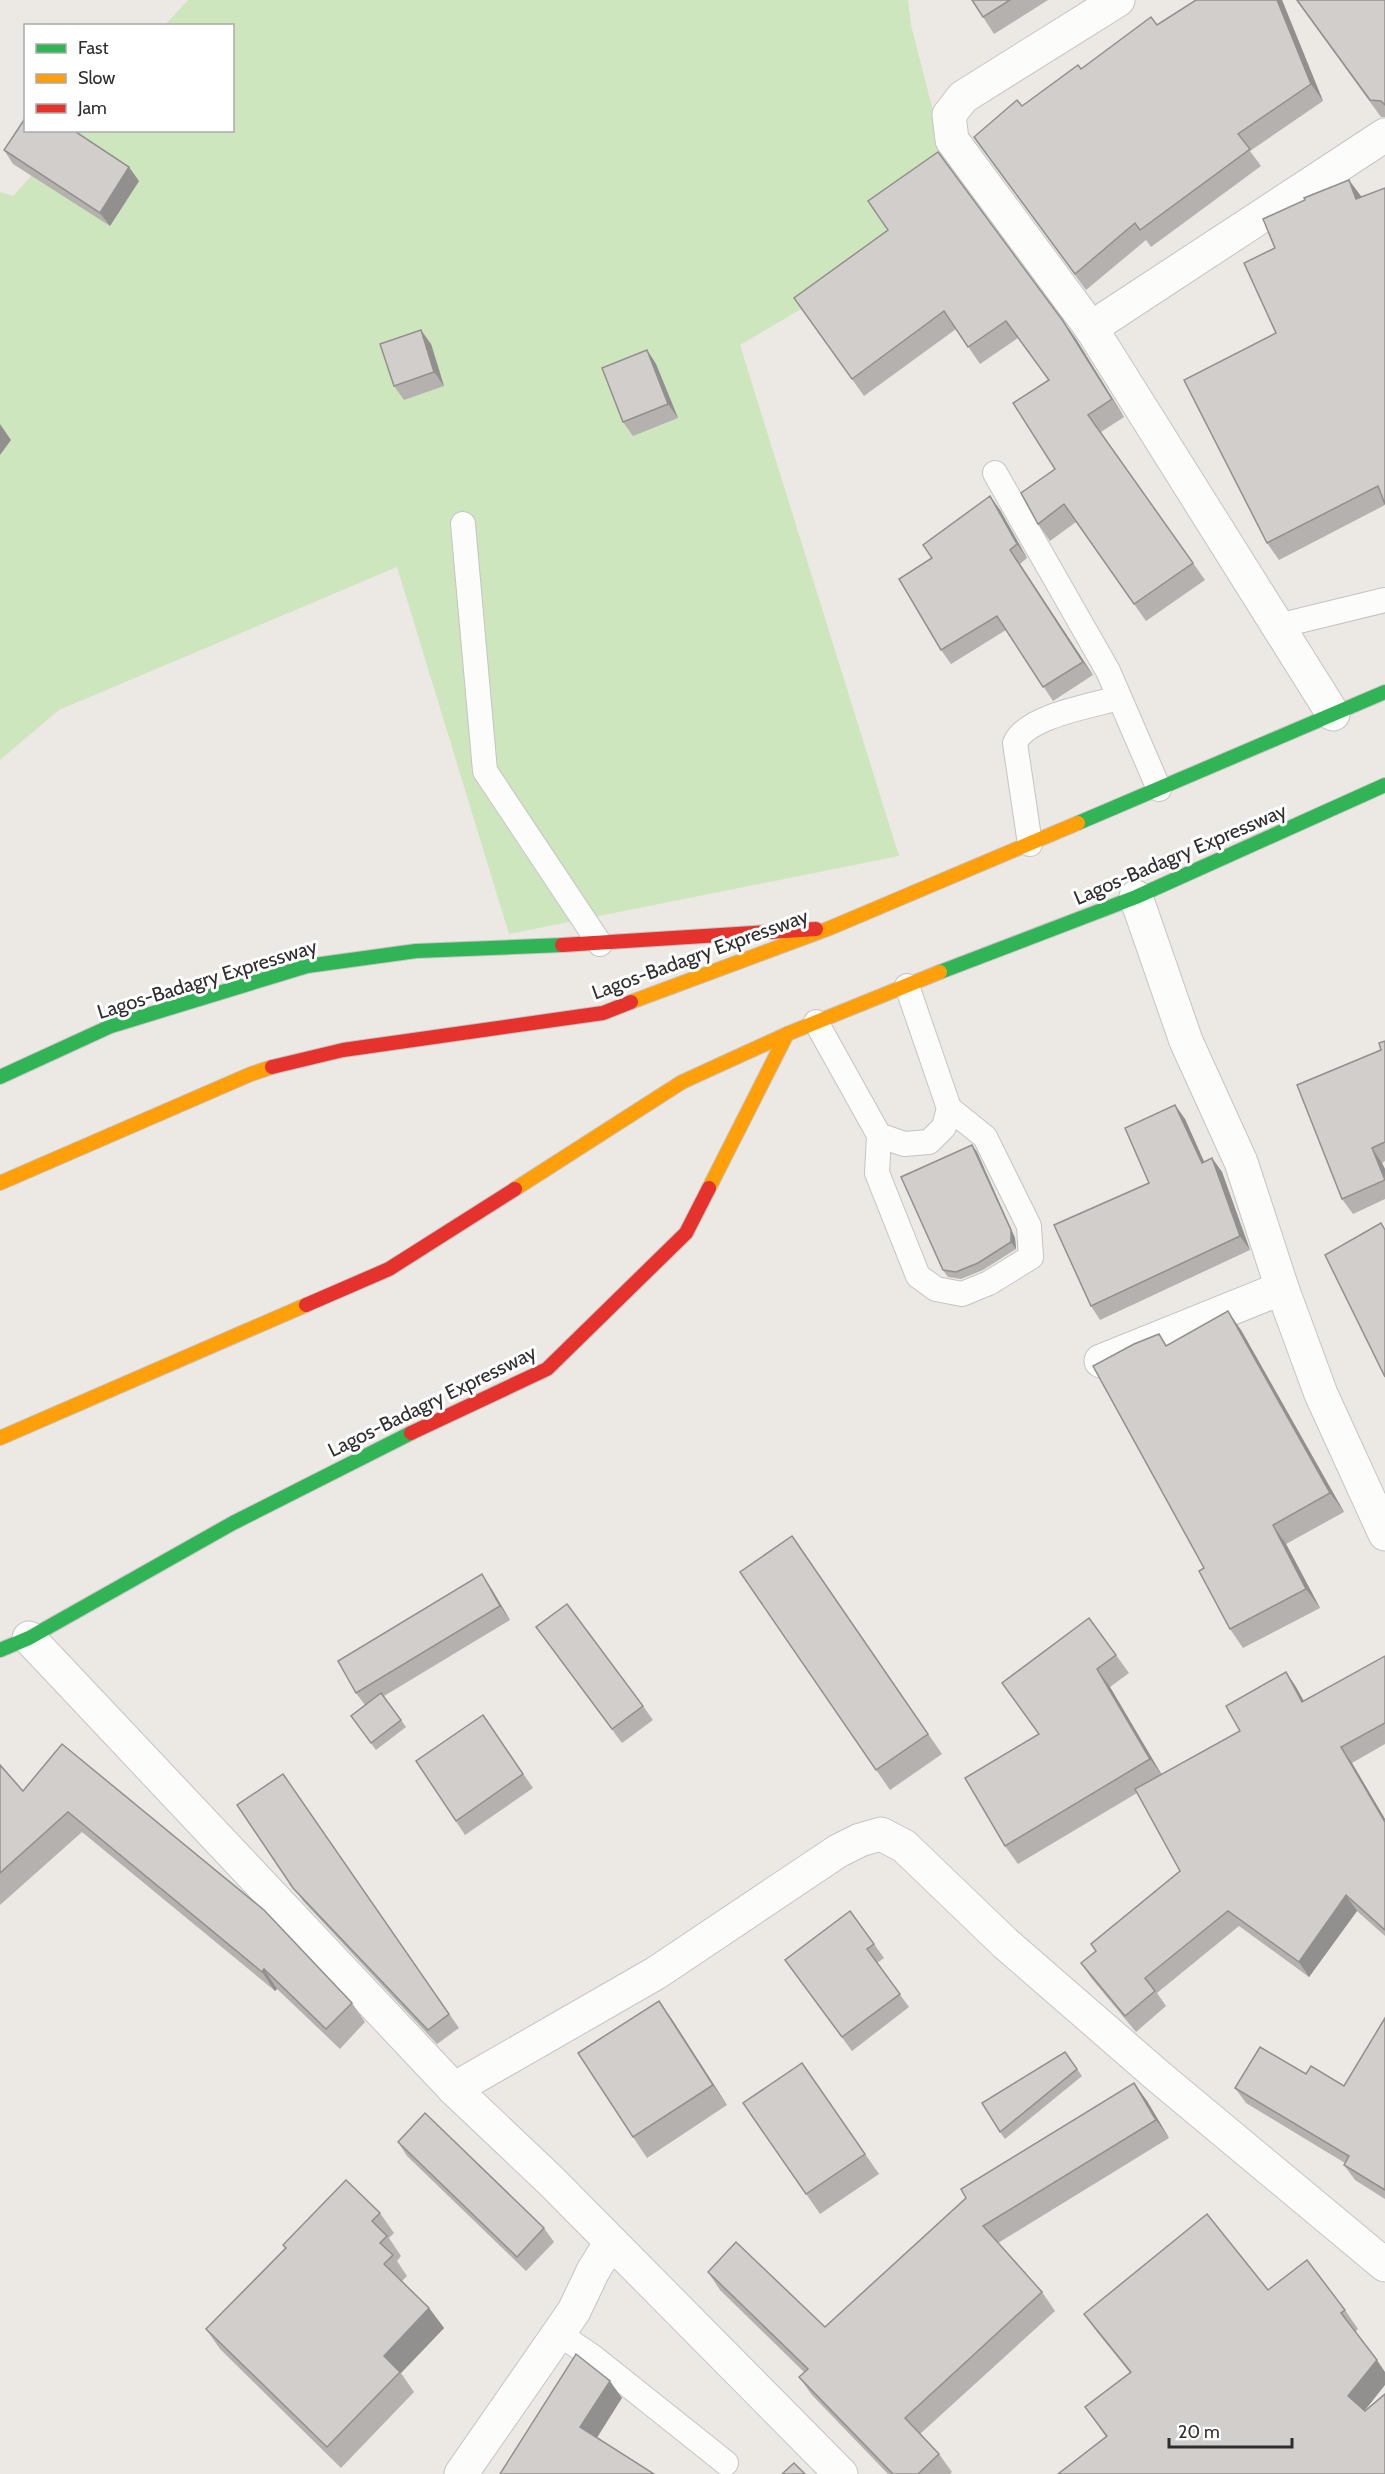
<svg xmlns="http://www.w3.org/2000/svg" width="1385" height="2474" viewBox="0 0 1385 2474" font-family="Cabin,sans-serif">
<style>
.green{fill:#cee6be}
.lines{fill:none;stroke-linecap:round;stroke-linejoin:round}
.lane-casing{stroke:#c5c4c5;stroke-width:26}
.street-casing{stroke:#c5c4c5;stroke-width:35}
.fast-casing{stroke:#c6c5c4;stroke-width:16}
.slow-casing{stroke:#c6c5c4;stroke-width:16}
.jam-casing{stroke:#c6c5c4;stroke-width:16}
.lane{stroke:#fcfcfb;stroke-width:24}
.street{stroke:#fcfcfb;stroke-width:33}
.fast{stroke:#30b455;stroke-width:14}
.slow{stroke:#ff9f0a;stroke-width:14}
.jam{stroke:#e5322d;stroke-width:14}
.wall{fill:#b4b1af}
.shaded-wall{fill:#92908e}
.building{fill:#d1cecb;stroke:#92908e;stroke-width:1.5}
.labels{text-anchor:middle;stroke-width:6;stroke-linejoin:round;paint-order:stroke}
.street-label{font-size:20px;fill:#2e2e2e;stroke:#fff}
</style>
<rect width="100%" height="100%" fill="#ece8e4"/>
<path class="green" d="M188,0H908L911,25L960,216L740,345L899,856L509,934L397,567L59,710L0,760V192L13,196L72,131L232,130V26L165,25Z"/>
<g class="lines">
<g class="lane-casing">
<g id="lane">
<path d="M995,473L1108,671L1159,789"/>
<path d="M463,524L485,771L600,944"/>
<path d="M1278,626L1385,600"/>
<path d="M1030,844L1015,743C1027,716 1091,706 1119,698"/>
<path d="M816,1022L879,1135L904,1144L929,1142L944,1127L949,1108L907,986"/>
<path d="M879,1135L877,1173L918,1276L936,1289L962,1294L989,1283L1031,1257L1029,1226L985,1137L949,1108"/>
<path d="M558,2333L593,2357L726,2463"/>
</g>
</g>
<g class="street-casing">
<g id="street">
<path d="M1118,0L963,97L949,115L952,140L1091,328L1333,714"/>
<path d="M1091,328L1385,135"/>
<path d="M1136,897L1186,1041L1241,1162L1282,1288"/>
<path d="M1101,1361L1282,1288L1321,1394L1385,1534"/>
<path d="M29,1638L454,2089L550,2180L841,2474"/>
<path d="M454,2089L656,1973L838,1851L860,1840L881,1834L904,1846L1005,1943L1158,2076L1385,2265"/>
<path d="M461,2474L574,2311L593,2271L611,2242"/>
</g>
</g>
<g class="fast-casing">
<g id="fast">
<path d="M1078,823L1385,692"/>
<path d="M940,972L1136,897L1385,785"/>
<path d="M0,1077L111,1026L307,966L416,951L562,945"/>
<path d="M0,1650L29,1638L233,1523L411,1433"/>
</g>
</g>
<g class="slow-casing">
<g id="slow">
<path d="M631,1002L830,928L1078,823"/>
<path d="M0,1183L251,1074L272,1067"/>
<path d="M709,1188L787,1034"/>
<path d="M515,1189L682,1082L787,1034L940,972"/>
<path d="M0,1438L306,1305"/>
</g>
</g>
<g class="jam-casing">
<g id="jam">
<path d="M562,945L816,929"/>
<path d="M272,1067L343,1050L603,1013L631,1002"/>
<path d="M306,1305L389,1269L515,1189"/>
<path d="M411,1433L547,1369L686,1233L709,1188"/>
</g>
</g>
<use href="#lane" class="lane"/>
<use href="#street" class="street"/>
<use href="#fast" class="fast"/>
<use href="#slow" class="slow"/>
<use href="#jam" class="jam"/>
</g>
<g class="wall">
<path d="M972,0H1048L994,34Z"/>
<path d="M1196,0H1282L1323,101L1250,151L1261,166L1151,247L1146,240L1086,290L974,137L1081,69L1157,25Z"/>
<path d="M1296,0H1385V117H1381Z"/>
<path d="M4,150L139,181L110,226L13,164Z"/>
<path d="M1361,197L1385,505L1279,560L1267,543L1276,333L1275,248Z"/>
<path d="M794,298L1063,321L1076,339L1124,417L1101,432L1205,580L1146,621L1076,522L1050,541L1038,524L1055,469L1049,381L1018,338L980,364L956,329L864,396Z"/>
<path d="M431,344L444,386L404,400L394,386Z"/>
<path d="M647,350L656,364L678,418L633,436L623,422Z"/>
<path d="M990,496L1000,510L1027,558L1020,564L1093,675L1053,701L1006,630L951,664L941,650L932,558Z"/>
<path d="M1385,1041V1161L1382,1163L1385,1169V1199L1353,1214L1342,1199L1381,1050Z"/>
<path d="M1175,1105L1185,1119L1204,1162L1212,1158L1222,1172L1250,1250L1100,1320L1091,1306L1149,1183Z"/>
<path d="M972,1145L977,1152L1015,1238L1016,1249L983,1270L961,1279L948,1277L943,1270Z"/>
<path d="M1241,1330L1344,1512L1286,1544L1320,1608L1243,1648L1230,1629L1204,1568L1159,1334L1167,1346Z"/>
<path d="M792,1536L942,1754L890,1790L740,1572Z"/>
<path d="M491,1588L510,1620L384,1696L406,1727L376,1750L351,1716L365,1705L356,1693Z"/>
<path d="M536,1627L643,1706L653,1720L622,1743Z"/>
<path d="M1116,1655L1129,1673L1110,1687L1162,1775L1240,1731L1286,1672L1296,1687L1304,1701L1385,1656V1744L1352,1763L1385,1819V1936L1357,1911L1309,1977L1239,1926L1157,1993L1166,2006L1136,2032L1092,1979L1081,1963L1096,1952L1091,1944L1180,1871L1137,1793L1018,1864L1005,1846L1039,1734L1002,1683Z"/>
<path d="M483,1715L533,1788L465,1835L416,1761Z"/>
<path d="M62,1744L352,2003L365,2022L340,2049L277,1989L275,1991L82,1832L0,1905V1765L23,1791Z"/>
<path d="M283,1774L459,2028L437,2044L303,1901L237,1805Z"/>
<path d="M874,1944L884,1958L877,1963L909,2007L852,2051L785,1960Z"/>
<path d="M659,2001L673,2021L727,2105L647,2158L633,2137Z"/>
<path d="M1385,2018V2199L1355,2180L1344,2165L1345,2163L1246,2103L1235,2088L1306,2074L1344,2086Z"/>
<path d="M1065,2052L1082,2076L1005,2139L1000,2132Z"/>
<path d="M802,2063L879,2174L820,2214L743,2103Z"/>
<path d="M1134,2083L1147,2101L1169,2138L998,2243L1042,2292L1055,2311L920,2434L939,2454L952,2472L950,2474H888L812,2395L799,2377L804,2372L720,2290L708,2272L825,2327Z"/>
<path d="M398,2142L544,2228L554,2242L526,2271L407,2156Z"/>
<path d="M380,2213L394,2233L389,2238L401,2256L397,2261L407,2276L402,2281L429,2308L444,2328L401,2373L414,2392L341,2468L220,2349L206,2329L285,2248L283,2245Z"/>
<path d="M1268,2290L1345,2310L1358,2329L1355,2332L1364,2411L1385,2474L1106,2437L1085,2407L1130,2373L1097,2332L1084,2314Z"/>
</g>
<g class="shaded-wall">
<path d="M1277,0H1282L1323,101L1311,84Z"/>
<path d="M129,167L139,181L110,226L100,213Z"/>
<path d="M1349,180L1361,196L1368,215L1356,199Z"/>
<path d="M1063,321L1076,339L1124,417L1112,399Z"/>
<path d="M421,330L431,344L444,386L434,372Z"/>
<path d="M647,350L656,364L678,418L668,404Z"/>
<path d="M0,424L11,440L0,455Z"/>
<path d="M990,496L1000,510L1027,558L1017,544Z"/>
<path d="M1010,550L1020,564L1093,675L1083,662Z"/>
<path d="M1175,1105L1185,1119L1211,1177L1202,1163Z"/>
<path d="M972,1145L977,1152L1015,1238L1016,1249L1011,1242Z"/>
<path d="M1372,1148L1382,1163L1385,1169V1179Z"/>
<path d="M1212,1158L1222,1172L1250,1250L1240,1236Z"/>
<path d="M1228,1311L1241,1330L1344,1512L1330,1493Z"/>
<path d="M1273,1525L1286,1544L1320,1608L1306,1589Z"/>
<path d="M482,1574L491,1588L510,1620L500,1606Z"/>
<path d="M1097,1669L1110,1687L1163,1777L1150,1759Z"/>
<path d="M1286,1672L1296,1687L1313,1718L1302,1702Z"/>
<path d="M1341,1747L1352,1763L1385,1819V1822Z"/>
<path d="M1346,1895L1357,1911L1309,1977L1299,1962Z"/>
<path d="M264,1969L277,1989L275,1991L262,1972Z"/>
<path d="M659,2001L673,2021L727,2105L713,2085Z"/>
<path d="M1134,2083L1147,2101L1169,2138L1156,2120Z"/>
<path d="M429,2308L444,2328L401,2373L384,2356Z"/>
<path d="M1377,2360L1385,2372V2385L1362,2414L1348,2396Z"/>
<path d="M610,2381L622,2398L593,2444L580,2427Z"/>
</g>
<g class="building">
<path d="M972,0H1010L983,17Z"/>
<path d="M1196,0H1277L1311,84L1238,134L1250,149L1140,230L1135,223L1075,274L974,137L1017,100L1022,106L1078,65L1081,69L1151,17L1157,25Z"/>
<path d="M1297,0H1385V105L1381,101L1370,100Z"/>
<path d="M26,117V130H73L129,167L100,213L4,150Z"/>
<path d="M938,152L1063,321L1112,399L1088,415L1193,563L1134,604L1064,504L1038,524L1021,493L1055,469L1013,403L1049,380L1006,321L968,347L944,311L852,379L794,298L888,230L868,201Z"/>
<path d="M1349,180L1356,199L1385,188V504L1378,486L1267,543L1184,380L1276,333L1244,263L1275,248L1263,219L1305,200L1304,198Z"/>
<path d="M421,330L434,372L394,386L380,344Z"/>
<path d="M647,350L668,404L623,422L602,368Z"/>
<path d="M990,496L1017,544L1010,550L1083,662L1043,687L997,616L941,650L899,579L932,558L923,545Z"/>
<path d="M1385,1041V1142L1372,1148L1385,1180L1342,1199L1297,1085L1381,1050L1379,1043Z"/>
<path d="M1175,1105L1202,1163L1212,1158L1240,1236L1091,1306L1054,1225L1149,1183L1125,1128Z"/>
<path d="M972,1145L1011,1230V1242L978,1263L956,1272L943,1270L901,1177Z"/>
<path d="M1381,1223L1385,1230V1377L1325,1255Z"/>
<path d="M1228,1311L1330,1493L1273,1525L1306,1589L1230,1629L1199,1571L1204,1568L1093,1366L1134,1344L1159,1334L1166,1346Z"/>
<path d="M792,1536L928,1734L876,1770L740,1572Z"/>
<path d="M482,1574L500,1606L356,1693L338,1661Z"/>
<path d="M567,1604L643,1706L612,1729L536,1627Z"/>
<path d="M1089,1618L1116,1655L1097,1669L1150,1759L1005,1846L965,1778L1039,1734L1002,1683Z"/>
<path d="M1385,1656V1723L1341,1747L1385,1822V1930L1346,1895L1299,1962L1228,1911L1145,1978L1155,1991L1125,2016L1081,1963L1096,1951L1091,1944L1180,1871L1135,1789L1240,1731L1226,1706L1286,1672L1302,1702Z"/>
<path d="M381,1693L401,1720L371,1743L351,1716Z"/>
<path d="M483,1715L523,1774L456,1821L416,1761Z"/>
<path d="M62,1744L264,1910L352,2003L326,2029L264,1969L262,1972L68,1812L0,1873V1765L23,1791Z"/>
<path d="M283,1774L449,2014L428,2030L293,1888L237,1805Z"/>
<path d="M850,1911L874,1944L867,1949L900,1994L842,2037L785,1960Z"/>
<path d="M659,2001L713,2085L633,2137L578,2053Z"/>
<path d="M1385,2018V2190L1344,2165L1349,2156L1235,2088L1260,2047L1306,2074L1311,2066L1344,2086Z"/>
<path d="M1065,2052L1077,2069L1000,2132L982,2103Z"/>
<path d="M802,2063L865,2154L806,2194L743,2103Z"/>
<path d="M1134,2083L1156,2120L983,2226L1042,2292L905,2418L939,2454L918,2474H893L799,2377L808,2369L708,2272L736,2242L825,2327L966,2198L961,2189Z"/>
<path d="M425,2113L544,2228L517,2257L398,2142Z"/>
<path d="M346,2180L380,2213L372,2221L387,2236L380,2243L393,2255L384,2264L429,2308L384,2356L400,2372L327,2447L206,2329L286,2248L283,2245Z"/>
<path d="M1207,2214L1268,2290L1307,2260L1345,2310L1341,2313L1377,2360L1348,2396L1365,2411L1385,2394V2474H1058L1107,2436L1085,2407L1131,2372L1084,2314Z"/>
<path d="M576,2354L610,2381L580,2427L654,2474H500Z"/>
<path d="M794,2463L805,2474H782Z"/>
</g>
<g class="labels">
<g class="street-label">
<text transform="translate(1180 854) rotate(-23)" y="7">Lagos-Badagry Expressway</text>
<text transform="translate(700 954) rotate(-20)" y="7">Lagos-Badagry Expressway</text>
<text transform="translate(207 979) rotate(-17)" y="7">Lagos-Badagry Expressway</text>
<text transform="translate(432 1401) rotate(-26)" y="7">Lagos-Badagry Expressway</text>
</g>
</g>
<rect x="24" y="24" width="210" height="108" fill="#ffffff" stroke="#ababab" stroke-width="1.5"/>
<rect x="36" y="44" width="30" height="9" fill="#30b455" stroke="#ababab" stroke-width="1.5"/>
<text x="78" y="54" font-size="18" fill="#2e2e2e">Fast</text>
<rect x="36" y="74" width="30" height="9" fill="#ff9f0a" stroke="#ababab" stroke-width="1.5"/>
<text x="78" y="84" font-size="18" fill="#2e2e2e">Slow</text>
<rect x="36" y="104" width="30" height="9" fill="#e5322d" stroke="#ababab" stroke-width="1.5"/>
<text x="78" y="114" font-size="18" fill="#2e2e2e">Jam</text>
<path d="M1169 2438v9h123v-9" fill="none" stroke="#2e2e2e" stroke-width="3"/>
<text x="1178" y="2438" font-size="18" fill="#2e2e2e" stroke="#ffffff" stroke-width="4.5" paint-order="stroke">20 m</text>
</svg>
